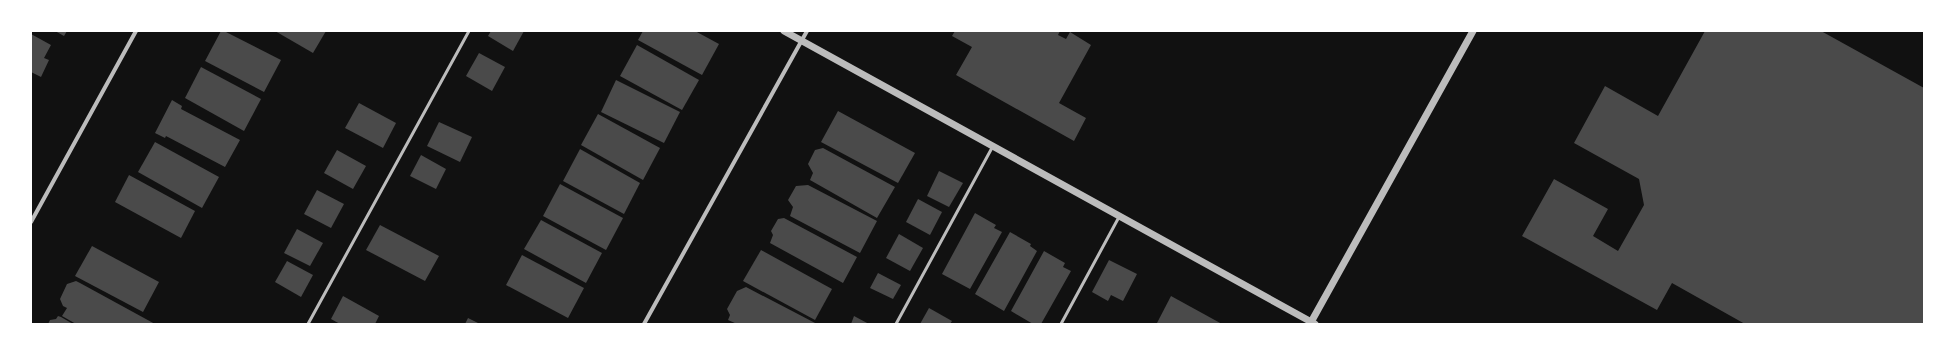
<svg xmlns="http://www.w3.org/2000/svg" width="1955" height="355" viewBox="0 0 1955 355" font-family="Barlow,sans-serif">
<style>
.building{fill:#4a4a4a}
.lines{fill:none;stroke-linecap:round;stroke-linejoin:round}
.service{stroke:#bcbcbc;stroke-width:3}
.minor{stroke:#bcbcbc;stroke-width:4}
.tertiary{stroke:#bcbcbc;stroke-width:7}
</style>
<rect width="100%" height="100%" fill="#111"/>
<g class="building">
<path d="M55,31H67L64,36Z"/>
<path d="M221,31H224L281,60L264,92L205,61Z"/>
<path d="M275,31H326L313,53Z"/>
<path d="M491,31H524L513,51L488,36Z"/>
<path d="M643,31H695L719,44L702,75L638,40Z"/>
<path d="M955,31H1060L1058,35L1066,39L1070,32L1091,45L1059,103L1086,118L1074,141L956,75L972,47L952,36Z"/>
<path d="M1705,31H1821L1924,88V324H1745L1672,283L1657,310L1522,236L1554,179L1608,209L1593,236L1618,251L1644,205L1639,179L1574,143L1605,86L1658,116Z"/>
<path d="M31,34L51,45L44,58L49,60L41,77L31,72Z"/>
<path d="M637,45L699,80L682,110L620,76Z"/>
<path d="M479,53L505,67L492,91L466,76Z"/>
<path d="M201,67L261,99L244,131L185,98Z"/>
<path d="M616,80L680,112L664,143L601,112Z"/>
<path d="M172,100L182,106L181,109L240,140L225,167L166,136L165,138L155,133Z"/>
<path d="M359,103L396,123L383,148L345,128Z"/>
<path d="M838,111L915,153L898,183L821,142Z"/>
<path d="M598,114L660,148L643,180L581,145Z"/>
<path d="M439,122L472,137L460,162L427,146Z"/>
<path d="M155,142L219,177L202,208L138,172Z"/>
<path d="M823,148L895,187L877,218L810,180L813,173L808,164L815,150Z"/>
<path d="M580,149L640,183L624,214L563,181Z"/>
<path d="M337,150L366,166L353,189L324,173Z"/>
<path d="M421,155L446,169L436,189L410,176Z"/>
<path d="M939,171L963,183L949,207L927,196Z"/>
<path d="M129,175L195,211L181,238L115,202Z"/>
<path d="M560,184L623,218L606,250L543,216Z"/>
<path d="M808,185L877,221L860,253L790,216L793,207L788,200L796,186Z"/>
<path d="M317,190L344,204L331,228L304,214Z"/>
<path d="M918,199L942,212L930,235L906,222Z"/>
<path d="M975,213L996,225L994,228L1002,232L970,289L942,274Z"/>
<path d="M784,218L857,257L843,283L770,243L773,235L771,231L778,219Z"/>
<path d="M541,220L602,253L586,283L524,249Z"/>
<path d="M380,225L439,256L425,281L366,250Z"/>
<path d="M297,229L323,243L310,266L284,253Z"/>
<path d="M1010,232L1031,244L1030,246L1037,251L1004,311L975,294Z"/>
<path d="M899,234L923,248L910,271L886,258Z"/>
<path d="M92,246L159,282L143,312L75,276Z"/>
<path d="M761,250L832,289L815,320L743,281Z"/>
<path d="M1044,251L1065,263L1063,267L1071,271L1041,324H1033L1011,311Z"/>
<path d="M522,255L584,288L568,318L506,285Z"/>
<path d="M1109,260L1137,274L1123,301L1111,295L1108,301L1092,292Z"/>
<path d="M287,261L313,275L301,297L275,282Z"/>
<path d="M878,273L901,285L893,299L870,288Z"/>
<path d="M76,281L80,283L155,324H76L62,316L67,308L63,306L60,299L67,284Z"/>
<path d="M746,287L817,324H737L728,320L730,315L727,309L737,291Z"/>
<path d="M343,296L379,316L375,324H340L331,319Z"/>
<path d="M1171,296L1222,324L1157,323Z"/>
<path d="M929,308L952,321L950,324H920Z"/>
<path d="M58,316L61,317L73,324H48L50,320L56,319Z"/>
<path d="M854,316L869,324H851Z"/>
<path d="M468,318L480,324H465Z"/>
</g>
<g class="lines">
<g class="service">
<path d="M308,324L469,31"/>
<path d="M896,324L993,146"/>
<path d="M1061,324L1119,217"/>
</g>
<g class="minor">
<path d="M31,222L136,31"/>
<path d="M644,324L807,31"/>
</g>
<g class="tertiary">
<path d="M784,31L1315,324"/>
<path d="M1310,324L1473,31"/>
</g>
</g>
<rect width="1955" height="355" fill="none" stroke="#ffffff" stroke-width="64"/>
</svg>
